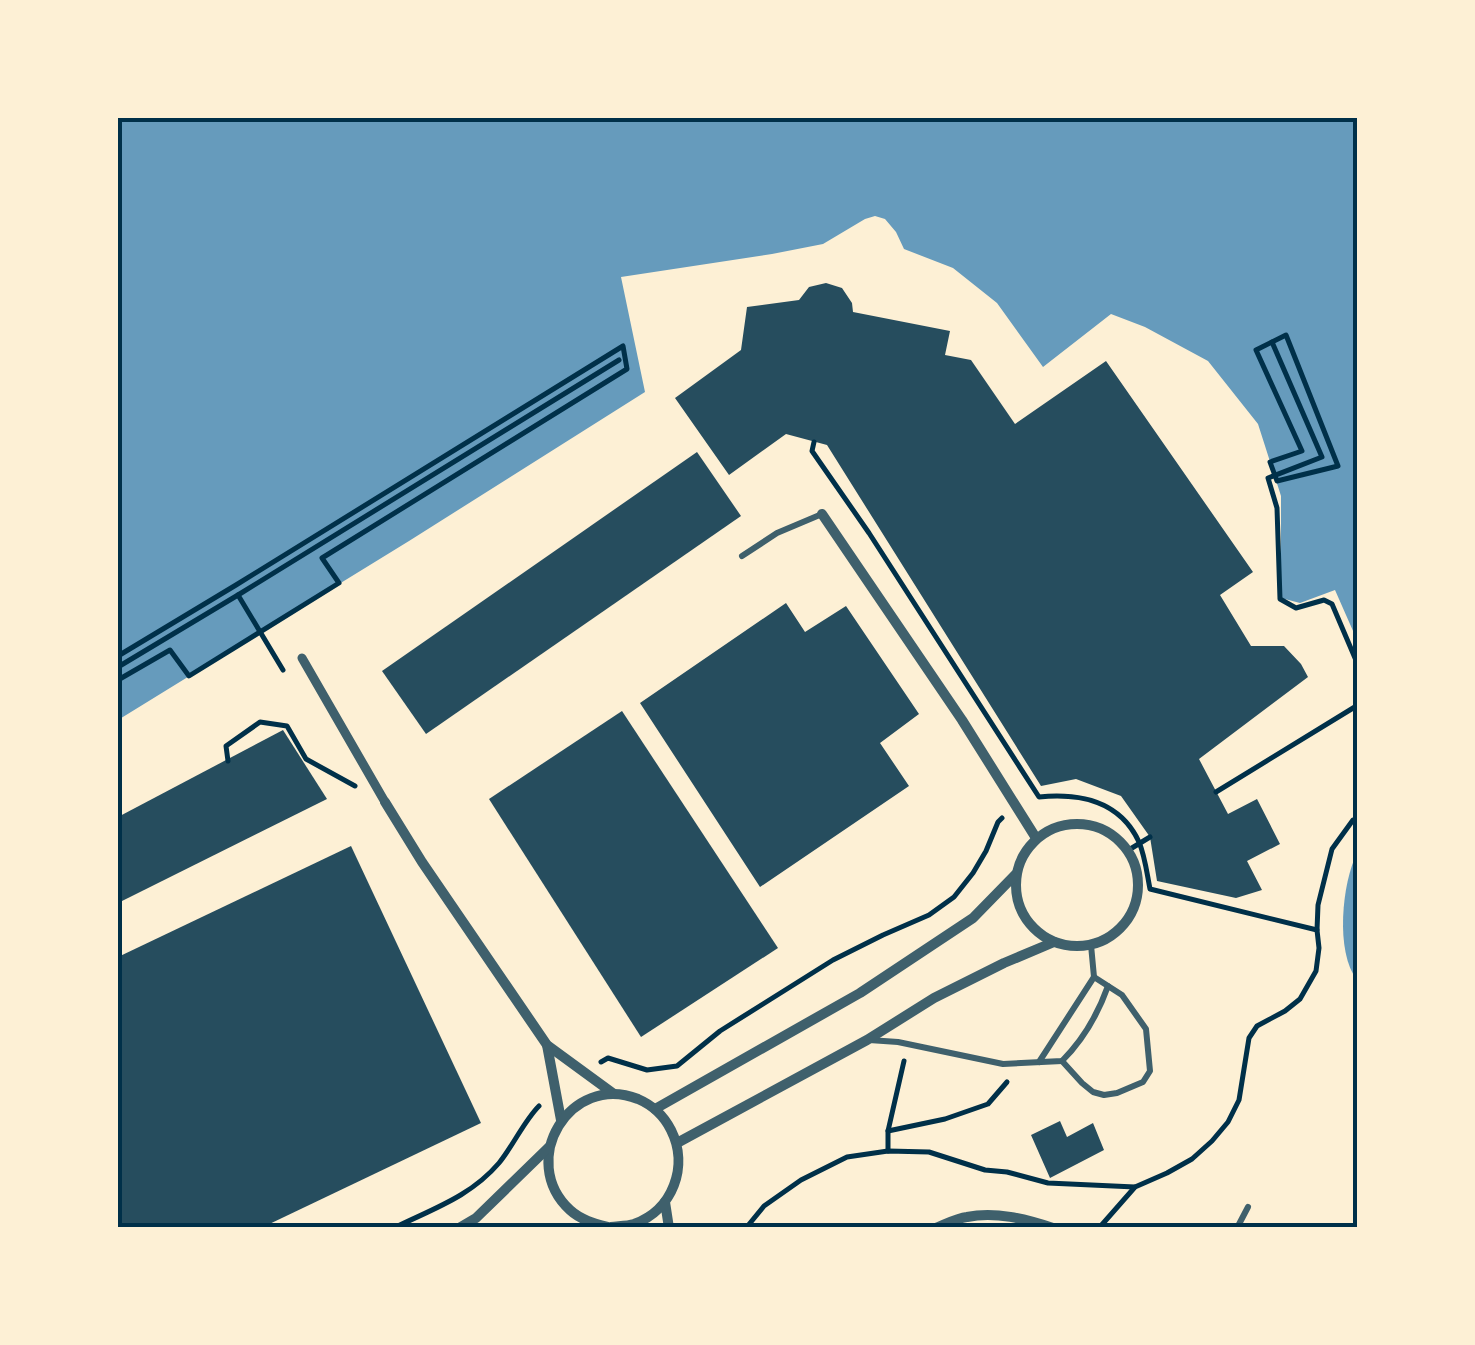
<svg xmlns="http://www.w3.org/2000/svg" width="1475" height="1345" viewBox="0 0 1475 1345" font-family="'Archivo Narrow',sans-serif">
<style>
.water{fill:#669bbc}
.building{fill:#264d5e}
.lines{fill:none;stroke-linecap:round;stroke-linejoin:round}
.path{stroke:#003049;stroke-width:5}
.service{stroke:#3f606c;stroke-width:6}
.pedestrian{stroke:#3f606c;stroke-width:9}
.minor{stroke:#3f606c;stroke-width:10}
.neatline{fill:none;stroke:#003049;stroke-width:4}
</style>
<rect width="100%" height="100%" fill="#fdf0d5"/>
<g class="water">
<path d="M118,118H1357V640L1335,590L1300,603L1281,598V496L1258,424L1208,361L1145,327L1111,314L1043,367L997,303L953,268L904,249L896,232L885,219L875,216L865,219L823,244L772,254L621,277L645,392L409,541L118,720Z"/>
<path d="M1357,853V980C1335,952 1342,883 1357,853Z"/>
</g>
<g class="building">
<path d="M826,283L842,288L852,303L853,312L950,331L945,355L971,360L1015,424L1106,361L1253,572L1220,595L1251,646H1284L1301,664L1308,677L1199,759L1228,814L1257,799L1280,844L1247,861L1262,890L1236,898L1157,881L1150,837L1121,796L1076,779L1041,786L827,445L786,434L729,475L675,398L741,350L747,307L799,300L809,287Z"/>
<path d="M697,452L741,516L426,734L382,671Z"/>
<path d="M786,603L805,632L846,606L919,714L880,743L909,786L760,887L640,703Z"/>
<path d="M622,711L778,948L641,1037L489,799Z"/>
<path d="M283,730L327,799L118,903V817Z"/>
<path d="M351,846L481,1123L261,1228H118V957Z"/>
<path d="M1060,1121L1067,1137L1093,1123L1104,1150L1050,1178L1031,1135Z"/>
</g>
<g class="lines">
<g class="path">
<path d="M1286,335L1338,466L1277,481L1270,462L1302,451L1256,350Z"/>
<path d="M1272,342L1322,457L1268,478L1277,508L1280,599L1296,608L1324,600L1332,604L1358,665"/>
<path d="M814,442L812,451L869,533L1039,797C1081,793 1120,801 1139,842C1145,856 1147,874 1150,889L1317,930"/>
<path d="M118,656L236,585L623,346L627,369L322,558L339,583L189,676L170,650L118,680"/>
<path d="M118,667L238,595"/>
<path d="M283,670L238,595L619,360"/>
<path d="M228,761L226,746L260,722L287,726L306,759L355,786"/>
<path d="M1216,792L1358,705"/>
<path d="M1127,851L1150,837"/>
<path d="M601,1062L608,1058L647,1070L677,1066L720,1031L833,960L883,935L929,915L954,897L973,873L986,851L998,822L1002,818"/>
<path d="M888,1131L945,1119L988,1104L1007,1082"/>
<path d="M888,1151V1131L904,1061"/>
<path d="M394,1228C432,1209 470,1197 499,1163C513,1146 524,1121 539,1106"/>
<path d="M746,1228L764,1206L801,1180L847,1157L888,1151L929,1152L985,1170L1007,1172L1048,1183L1135,1187"/>
<path d="M1099,1228L1135,1187L1167,1173L1192,1159L1212,1141L1228,1122L1239,1100L1249,1038L1257,1026L1285,1011L1300,999L1316,971L1319,948L1317,930L1318,905L1332,849L1353,820L1358,818"/>
</g>
<g class="service">
<path d="M742,556L777,533L822,514"/>
<path d="M869,1040L898,1042L1003,1064L1062,1061C1083,1040 1098,1014 1108,986"/>
<path d="M1062,1061L1082,1083L1093,1092L1104,1095L1117,1093L1143,1082L1150,1071L1146,1029L1122,995L1094,977"/>
<path d="M1039,1062L1094,977L1091,945"/>
<path d="M1237,1228L1248,1207"/>
</g>
<path class="pedestrian" d="M302,658L385,802"/>
<g class="minor">
<path d="M822,514L962,720L1036,838"/>
<path d="M385,802L422,862L547,1045L614,1094"/>
<circle cx="1077" cy="885" r="61"/>
<path d="M547,1045L561,1120"/>
<path d="M655,1109L860,993L973,918L1016,874"/>
<path d="M677,1143L867,1040L934,998L1004,963L1054,942"/>
<path d="M665,1202L669,1228"/>
<path d="M611,1227C619,1226 627,1226 634,1224C673,1210 689,1166 671,1130C664,1116 652,1105 638,1099C570,1072 517,1161 570,1210C582,1221 597,1224 612,1228"/>
<path d="M459,1228L476,1218L549,1147"/>
<path d="M936,1228C946,1224 957,1218 967,1217C995,1211 1026,1219 1053,1228"/>
</g>
</g>
<rect width="1475" height="1345" fill="none" stroke="#fdf0d5" stroke-width="240"/>
<rect x="120" y="120" width="1235" height="1105" class="neatline"/>
</svg>
